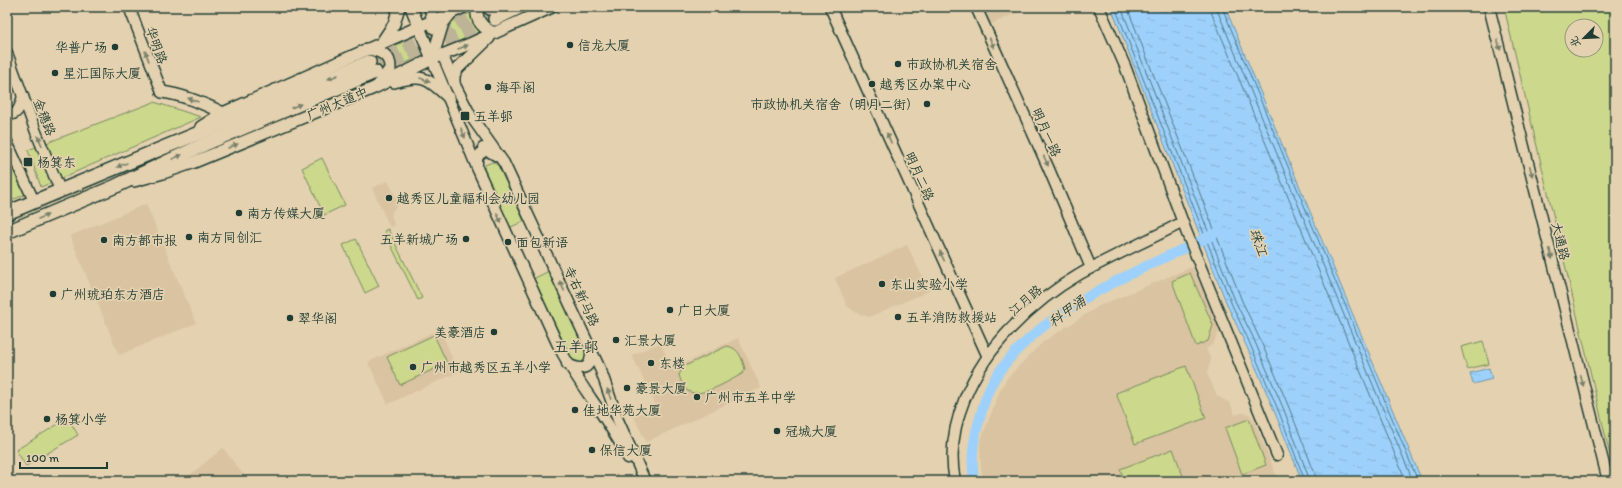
<svg xmlns="http://www.w3.org/2000/svg" width="1622" height="488" viewBox="0 0 1622 488" font-family="Itim,'LXGW WenKai TC',sans-serif">
<style>
.built{fill:#d9c3a0}
.green{fill:#ccd88b;stroke:#768a60;fill-rule:evenodd}
.water{fill:url(#water-ripples);stroke:#6b96ab}
.lines{fill:none;stroke-linecap:round;stroke-linejoin:round}
.shore{stroke:#517884;stroke-width:1}
.river{stroke:#9dd1fb;stroke-width:10}
.highway-tunnel{stroke:#bdb396;stroke-width:13;stroke-dasharray:13 6;stroke-linecap:butt}
.secondary-casing{stroke:#1f3d34;stroke-width:13}
.primary-casing{stroke:#1f3d34;stroke-width:14}
.highway-casing{stroke:#1f3d34;stroke-width:16}
.secondary{stroke:#e4d1af;stroke-width:10}
.primary{stroke:#e4d1af;stroke-width:11}
.highway{stroke:#e4d1af;stroke-width:13}
.oneway{fill:#78806b}
.poi-dot{fill:#1f3d34;stroke:#e4d1af;stroke-width:1.5}
.labels{text-anchor:middle;stroke-width:3.5;stroke-linejoin:round;paint-order:stroke}
.street-label{font-size:13px;fill:#1f3d34;stroke:#e4d1af}
.poi-label{font-size:13px;fill:#1f3d34;stroke:#e4d1af;text-anchor:start}
.water-label{font-size:14px;font-style:italic;fill:#25443e;stroke:#e4d1af}
.quarter-label{font-size:15px;fill:#1f3d34;stroke:#e4d1af}
</style>
<defs>
<pattern id="water-ripples" width="26" height="14" patternUnits="userSpaceOnUse"><rect width="26" height="14" fill="#9dd1fb"/><path d="M2 4q2-2 4 0t4 0M15 11q2-2 4 0t4 0" fill="none" stroke="#87b4d8"/></pattern>
</defs>
<rect width="100%" height="100%" fill="#e4d1af"/>
<filter id="ink" filterUnits="userSpaceOnUse"><feTurbulence type="fractalNoise" baseFrequency=".025" numOctaves="2"/><feDisplacementMap in="SourceGraphic" scale="8" xChannelSelector="R" yChannelSelector="G"/><feConvolveMatrix kernelMatrix="1 2 1 2 8 2 1 2 1" color-interpolation-filters="sRGB"/></filter>
<g filter="url(#ink)">
<g class="built">
<path d="M981,7H1030L989,25Z"/>
<path d="M388,181L399,204L393,210L391,215L394,225L390,227L372,188Z"/>
<path d="M146,204L196,323L119,355L70,236Z"/>
<path d="M907,245L929,291L869,317L857,313L847,306L835,278Z"/>
<path d="M1192,267L1220,329L1213,344L1206,349L1211,360L1207,373L1217,396L1230,403L1235,415L1242,413L1249,414L1253,419L1277,477L1266,481H984L981,467L980,442L1000,391L1008,377L1043,342L1099,306Z"/>
<path d="M440,329L458,372L388,404L368,362Z"/>
<path d="M738,338L761,388L646,442L634,417L656,406L632,355L660,343L673,369Z"/>
<path d="M223,448L248,481H183Z"/>
</g>
<g class="green">
<path d="M1504,7H1615V476ZM1572,26H1596V50H1572Z"/>
<path d="M473,12L482,31L454,44C448,37 445,33 446,24Z"/>
<path d="M410,39L415,45L418,57L396,68C395,60 393,53 386,49Z"/>
<path d="M154,102L201,117L41,187L28,150Z"/>
<path d="M11,157L29,193L7,202V158Z"/>
<path d="M322,158L345,205L324,215L302,168Z"/>
<path d="M492,162L498,165L524,221L509,228L483,172L485,165Z"/>
<path d="M388,229L422,298L418,300L384,231Z"/>
<path d="M356,239L379,286L365,293L343,245Z"/>
<path d="M549,271L588,354V359L581,364L573,362L533,279Z"/>
<path d="M1190,273L1213,325L1208,341L1196,346L1172,281Z"/>
<path d="M434,335L447,363L400,385L387,357Z"/>
<path d="M1483,341L1489,364L1467,369L1461,347Z"/>
<path d="M727,346C739,348 742,358 745,369L742,374C730,380 701,399 688,391C683,388 681,381 679,375L683,367Z"/>
<path d="M1186,366L1206,418L1135,444L1116,393Z"/>
<path d="M68,418L78,435L26,466L16,450Z"/>
<path d="M1249,419L1266,465L1242,474L1225,428Z"/>
<path d="M1173,449L1183,476L1170,481H1125L1120,469Z"/>
</g>
<g class="water">
<path d="M1111,7H1225L1422,481H1302C1279,422 1256,364 1228,307Z"/>
<path d="M1489,368L1492,379L1473,384L1470,373Z"/>
</g>
<g class="lines">
<g class="shore">
<path d="M1115,7L1232,305L1247,337L1279,412L1305,481"/>
<path d="M1121,7L1236,303L1252,335L1284,410L1310,481"/>
<path d="M1127,7L1242,301C1269,357 1293,416 1315,474L1316,481"/>
<path d="M1211,7L1212,14L1406,481"/>
<path d="M1217,7L1218,12L1413,481"/>
<path d="M1222,7L1418,481"/>
</g>
<path class="river" d="M974,481C971,458 973,440 980,418C983,405 988,390 995,378C1042,306 1140,271 1214,234"/>
<g class="highway-tunnel">
<path d="M369,62L490,8"/>
<path d="M375,72L495,19"/>
</g>
<g class="secondary-casing">
<g id="secondary">
<path d="M129,7L162,92"/>
<path d="M830,7L987,355"/>
<path d="M976,7L1048,167L1091,268"/>
<path d="M1099,7L1125,66L1186,231L1277,455"/>
<path d="M1489,7L1608,481"/>
<path d="M7,53L36,132L60,190"/>
<path d="M442,54L456,87L472,118L504,163L601,371L618,420L645,481"/>
<path d="M432,59L478,170L557,343C577,384 608,417 628,458"/>
<path d="M7,115C19,115 20,106 23,96"/>
<path d="M7,142L34,201"/>
<path d="M477,167V158L481,153L485,151L483,148L497,156"/>
<path d="M567,364C583,371 591,370 591,351"/>
<path d="M955,481C949,452 954,425 965,398C986,346 1032,302 1080,274C1114,255 1149,240 1183,222"/>
</g>
</g>
<g class="primary-casing">
<g id="primary">
<path d="M411,7L432,59"/>
<path d="M430,7L434,28"/>
<path d="M478,7C474,20 483,28 494,33"/>
<path d="M382,42L394,24L399,7"/>
<path d="M367,49C380,50 391,55 390,69L380,82"/>
<path d="M432,59L443,23L450,14"/>
<path d="M394,82C422,74 427,77 448,97"/>
<path d="M454,82V75L458,68L489,38"/>
<path d="M162,92C184,95 203,103 223,113"/>
<path d="M201,127L223,113L464,7"/>
<path d="M134,181L163,173L192,163L374,88L432,59L472,43L552,7"/>
</g>
</g>
<g class="highway-casing">
<g id="highway">
<path d="M490,8L493,7"/>
<path d="M495,19L520,7"/>
<path d="M7,213L369,62"/>
<path d="M7,232L116,186L205,144L375,72"/>
</g>
</g>
<use href="#secondary" class="secondary"/>
<use href="#primary" class="primary"/>
<use href="#highway" class="highway"/>
</g>
<defs><path id="oneway-solid" d="M-6-.8H1V-3.2L6.5 0L1 3.2V.8H-6Z"/></defs>
<g class="oneway">
<use href="#oneway-solid" transform="translate(992 43) rotate(65)"/>
<use href="#oneway-solid" transform="translate(1499 45) rotate(76)"/>
<use href="#oneway-solid" transform="translate(463 47) rotate(-21)"/>
<use href="#oneway-solid" transform="translate(147 56) rotate(-110)"/>
<use href="#oneway-solid" transform="translate(333 77) rotate(157)"/>
<use href="#oneway-solid" transform="translate(425 80) rotate(22)"/>
<use href="#oneway-solid" transform="translate(193 100) rotate(-160)"/>
<use href="#oneway-solid" transform="translate(296 106) rotate(-23)"/>
<use href="#oneway-solid" transform="translate(463 133) rotate(68)"/>
<use href="#oneway-solid" transform="translate(889 138) rotate(-114)"/>
<use href="#oneway-solid" transform="translate(40 141) rotate(-113)"/>
<use href="#oneway-solid" transform="translate(233 146) rotate(-23)"/>
<use href="#oneway-solid" transform="translate(177 157) rotate(-25)"/>
<use href="#oneway-solid" transform="translate(1046 161) rotate(66)"/>
<use href="#oneway-solid" transform="translate(122 165) rotate(158)"/>
<use href="#oneway-solid" transform="translate(1531 171) rotate(76)"/>
<use href="#oneway-solid" transform="translate(43 217) rotate(-23)"/>
<use href="#oneway-solid" transform="translate(499 218) rotate(66)"/>
<use href="#oneway-solid" transform="translate(1551 254) rotate(76)"/>
<use href="#oneway-solid" transform="translate(942 256) rotate(-115)"/>
<use href="#oneway-solid" transform="translate(562 286) rotate(-115)"/>
<use href="#oneway-solid" transform="translate(1582 381) rotate(76)"/>
<use href="#oneway-solid" transform="translate(609 394) rotate(-109)"/>
</g>
</g>
<g class="poi-dot">
<circle cx="570" cy="45" r="4"/>
<circle cx="115" cy="47" r="4"/>
<circle cx="898" cy="64" r="4"/>
<circle cx="55" cy="73" r="4"/>
<circle cx="872" cy="84" r="4"/>
<circle cx="488" cy="87" r="4"/>
<circle cx="927" cy="104" r="4"/>
<rect x="460" y="111" width="10" height="10" rx="2"/>
<rect x="23" y="157" width="10" height="10" rx="2"/>
<circle cx="389" cy="198" r="4"/>
<circle cx="239" cy="213" r="4"/>
<circle cx="189" cy="237" r="4"/>
<circle cx="466" cy="239" r="4"/>
<circle cx="104" cy="240" r="4"/>
<circle cx="508" cy="242" r="4"/>
<circle cx="882" cy="284" r="4"/>
<circle cx="53" cy="294" r="4"/>
<circle cx="670" cy="310" r="4"/>
<circle cx="898" cy="317" r="4"/>
<circle cx="290" cy="318" r="4"/>
<circle cx="494" cy="332" r="4"/>
<circle cx="616" cy="340" r="4"/>
<circle cx="651" cy="363" r="4"/>
<circle cx="413" cy="367" r="4"/>
<circle cx="627" cy="388" r="4"/>
<circle cx="697" cy="397" r="4"/>
<circle cx="575" cy="410" r="4"/>
<circle cx="47" cy="419" r="4"/>
<circle cx="777" cy="431" r="4"/>
<circle cx="592" cy="450" r="4"/>
</g>
<g class="labels">
<g class="street-label">
<text transform="translate(157 45) rotate(70)" y="5">华明路</text>
<text transform="translate(337 103) rotate(-23)" y="5">广州大道中</text>
<text transform="translate(45 117) rotate(69)" y="5">金穗路</text>
<text transform="translate(1047 132) rotate(66)" y="5">明月一路</text>
<text transform="translate(920 176) rotate(66)" y="5">明月二路</text>
<text transform="translate(1561 241) rotate(76)" y="5">大通路</text>
<text transform="translate(582 296) rotate(65)" y="5">寺右新马路</text>
<text transform="translate(1025 300) rotate(-41)" y="5">江月路</text>
</g>
<g class="poi-label">
<text x="578" y="50">信龙大厦</text>
<text x="107" y="52" text-anchor="end">华普广场</text>
<text x="906" y="69">市政协机关宿舍</text>
<text x="63" y="78">星汇国际大厦</text>
<text x="880" y="89">越秀区办案中心</text>
<text x="496" y="92">海平阁</text>
<text x="919" y="109" text-anchor="end">市政协机关宿舍（明月二街）</text>
<text x="474" y="121">五羊邨</text>
<text x="37" y="167">杨箕东</text>
<text x="397" y="203">越秀区儿童福利会幼儿园</text>
<text x="247" y="218">南方传媒大厦</text>
<text x="197" y="242">南方同创汇</text>
<text x="458" y="244" text-anchor="end">五羊新城广场</text>
<text x="112" y="245">南方都市报</text>
<text x="516" y="247">面包新语</text>
<text x="890" y="289">东山实验小学</text>
<text x="61" y="299">广州琥珀东方酒店</text>
<text x="678" y="315">广日大厦</text>
<text x="906" y="322">五羊消防救援站</text>
<text x="298" y="323">翠华阁</text>
<text x="486" y="337" text-anchor="end">美豪酒店</text>
<text x="624" y="345">汇景大厦</text>
<text x="659" y="368">东楼</text>
<text x="421" y="372">广州市越秀区五羊小学</text>
<text x="635" y="393">豪景大厦</text>
<text x="705" y="402">广州市五羊中学</text>
<text x="583" y="415">佳地华苑大厦</text>
<text x="55" y="424">杨箕小学</text>
<text x="785" y="436">冠城大厦</text>
<text x="600" y="455">保信大厦</text>
</g>
<g class="water-label">
<text transform="translate(1259 242) rotate(71)" y="5">珠江</text>
<text transform="translate(1067 311) rotate(-35)" y="5">科甲涌</text>
</g>
<g class="quarter-label">
<text x="576" y="352">五羊邨</text>
</g>
</g>
<rect width="1622" height="488" fill="none" stroke="#e4d1af" stroke-width="24"/>
<rect x="12" y="12" width="1598" height="464" fill="none" stroke="#1f3d34" stroke-width="1.5" filter="url(#ink)"/>
<g transform="translate(1584 38) rotate(246)"><circle r="19" fill="#e4d1af" stroke="#95967e"/>
<path d="M0-3L7 15L0 10L-7 15Z" fill="#1f3d34"/>
<text y="-6" font-size="11" font-weight="bold" text-anchor="middle" fill="#1f3d34">北</text>
</g>
<path d="M20 462v6h87v-6" fill="none" stroke="#1f3d34" stroke-width="2"/>
<text x="26" y="462" font-size="12" fill="#1f3d34" stroke="#e4d1af" stroke-width="3" paint-order="stroke">100 m</text>
</svg>
